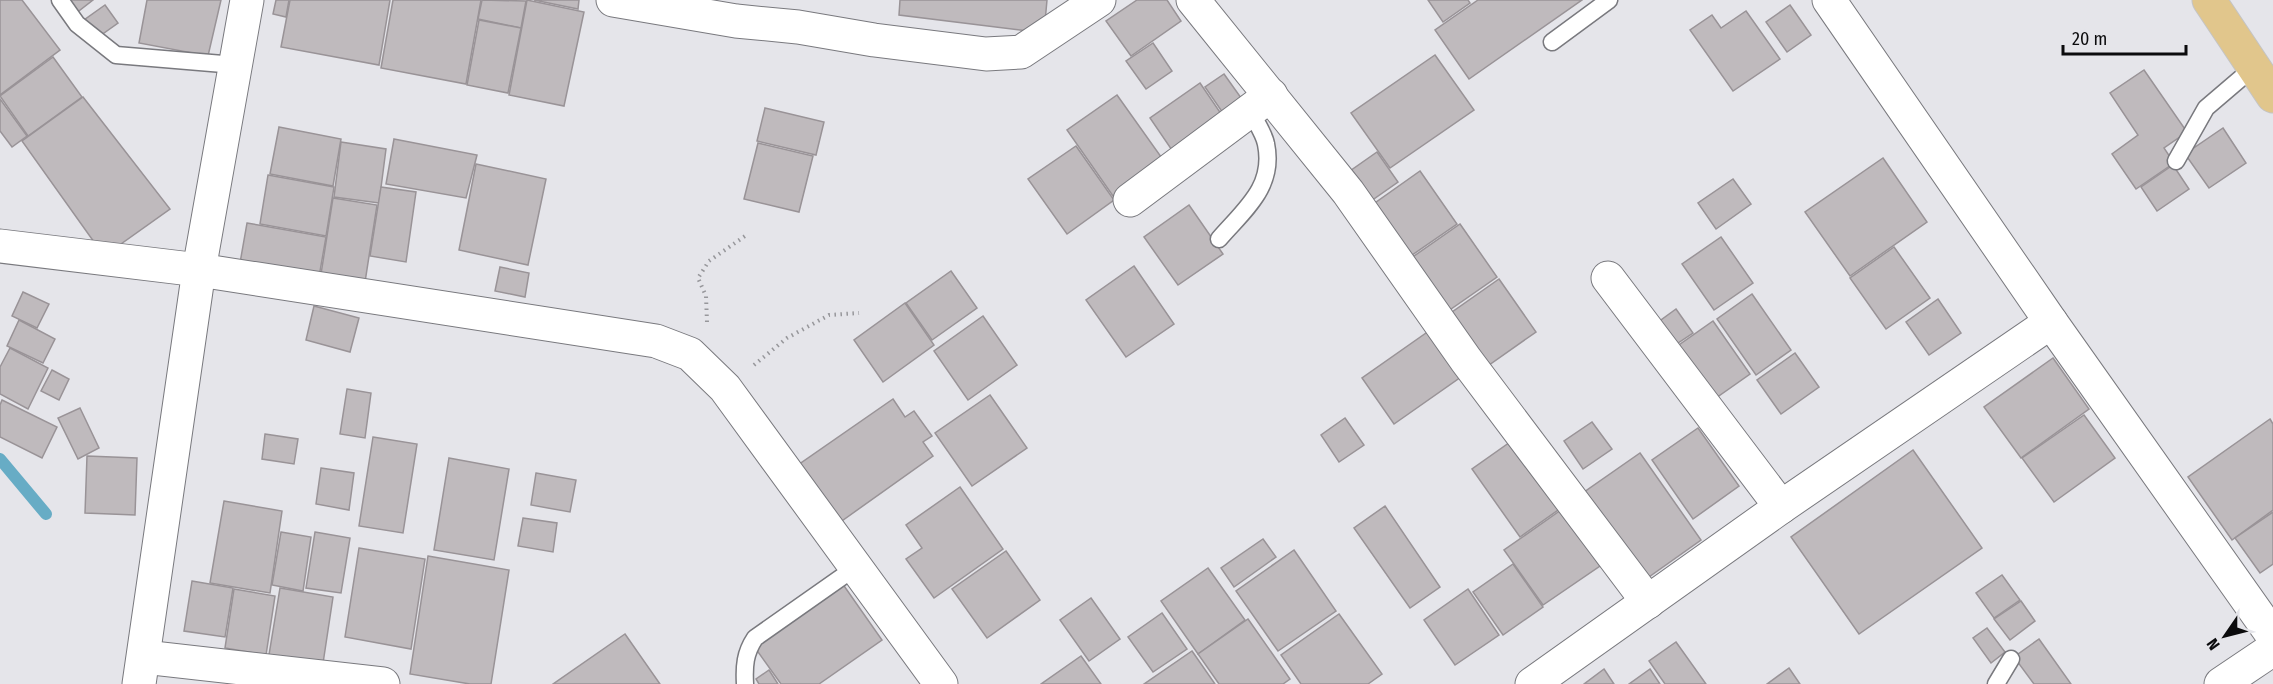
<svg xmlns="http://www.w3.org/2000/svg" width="2273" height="684" viewBox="0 0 2273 684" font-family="'Fira Sans Condensed',sans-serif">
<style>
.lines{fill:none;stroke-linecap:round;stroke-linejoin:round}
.stream{stroke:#67acc5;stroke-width:12}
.building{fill:#bfbabd;stroke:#999397;stroke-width:1.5}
.service-casing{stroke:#79797e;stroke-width:19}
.minor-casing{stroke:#79797e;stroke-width:35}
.tertiary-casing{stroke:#79797e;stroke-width:35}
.primary-casing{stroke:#c4c4c5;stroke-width:35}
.path{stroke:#97979b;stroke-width:4;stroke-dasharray:1.5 4.5;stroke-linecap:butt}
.service{stroke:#fff;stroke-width:16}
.minor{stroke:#fff;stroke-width:33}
.tertiary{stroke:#fff;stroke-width:33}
.primary{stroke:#e1c68c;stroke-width:33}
</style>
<rect width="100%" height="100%" fill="#e5e5ea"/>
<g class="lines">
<path class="stream" d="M0,459L46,514"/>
</g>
<g class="building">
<path d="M0,0H22L60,50L0,95Z"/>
<path d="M65,0H93L75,14Z"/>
<path d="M147,0H221L208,56L139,43Z"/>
<path d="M276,0H289L286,17L273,14Z"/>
<path d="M290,0H390L379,65L281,47Z"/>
<path d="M393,0H481L466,84L381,68Z"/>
<path d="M482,0L526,1L521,28L478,19Z"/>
<path d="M527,0L584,12L564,106L509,95Z"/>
<path d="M534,0H579L578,9Z"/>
<path d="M900,0H1047L1044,33L899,15Z"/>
<path d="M1137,0H1167L1181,21L1131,56L1106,21Z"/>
<path d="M1428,0H1468L1470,3L1443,22Z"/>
<path d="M1478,0H1582L1469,79L1435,30Z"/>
<path d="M105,5L118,23L97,38L84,20Z"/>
<path d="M1790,5L1811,35L1787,52L1766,22Z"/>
<path d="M1746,11L1780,59L1733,91L1690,30L1712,15L1721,28Z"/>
<path d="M479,20L521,28L508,93L467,85Z"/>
<path d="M1153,43L1172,71L1146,89L1126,61Z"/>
<path d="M1435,55L1474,110L1390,168L1351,113Z"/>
<path d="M53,57L82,97L28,136L0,96Z"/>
<path d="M2144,70L2187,132L2164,148L2174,163L2136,189L2112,154L2138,135L2110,93Z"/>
<path d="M1224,74L1244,102L1225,116L1205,87Z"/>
<path d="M1200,83L1228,124L1178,159L1150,118Z"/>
<path d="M1117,95L1164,161L1113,196L1067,130Z"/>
<path d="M83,97L170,209L104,256L22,141Z"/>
<path d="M0,99L27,136L12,147L0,131Z"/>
<path d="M765,108L824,122L816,155L757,141Z"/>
<path d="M279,127L341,139L333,186L270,174Z"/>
<path d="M2223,128L2246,163L2209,188L2185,154Z"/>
<path d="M394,139L477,155L466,198L386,184Z"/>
<path d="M341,142L386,149L379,203L334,197Z"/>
<path d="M758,143L813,156L799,212L744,199Z"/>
<path d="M1076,146L1114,200L1067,234L1028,179Z"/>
<path d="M1377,152L1398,182L1361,208L1340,178Z"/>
<path d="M1883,158L1927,222L1850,276L1805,212Z"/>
<path d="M476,164L546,179L528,265L459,250Z"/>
<path d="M2173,165L2189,189L2157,211L2141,187Z"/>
<path d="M1420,171L1457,224L1402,262L1365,210Z"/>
<path d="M268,175L334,187L326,236L260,224Z"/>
<path d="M1733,179L1751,204L1716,229L1698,203Z"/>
<path d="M381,187L416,192L406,262L370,256Z"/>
<path d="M333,198L377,205L365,282L321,274Z"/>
<path d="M1189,205L1223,254L1178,285L1144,237Z"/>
<path d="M247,223L326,237L319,277L240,263Z"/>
<path d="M1460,224L1497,277L1441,316L1404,263Z"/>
<path d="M1721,237L1753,283L1714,310L1682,264Z"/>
<path d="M1894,247L1930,298L1886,329L1850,278Z"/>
<path d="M1134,266L1174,324L1126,357L1086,300Z"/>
<path d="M500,267L529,273L525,297L495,291Z"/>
<path d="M951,271L977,308L932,340L906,303Z"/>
<path d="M1499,279L1536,332L1482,370L1445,317Z"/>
<path d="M23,292L49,304L37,328L12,316Z"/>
<path d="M1752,294L1791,350L1756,375L1717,319Z"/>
<path d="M1938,299L1961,333L1929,355L1906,322Z"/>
<path d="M905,303L934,345L883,382L854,340Z"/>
<path d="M314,306L359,318L350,352L306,340Z"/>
<path d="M1676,309L1693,333L1666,351L1650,328Z"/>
<path d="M983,316L1017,365L968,400L934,351Z"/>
<path d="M19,320L55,339L43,363L7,346Z"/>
<path d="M1713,321L1750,374L1706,405L1669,352Z"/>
<path d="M1436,326L1468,372L1394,424L1362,378Z"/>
<path d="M10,348L48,368L28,409L0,394V367Z"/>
<path d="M1795,353L1819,387L1781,414L1757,380Z"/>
<path d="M2053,358L2089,409L2021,458L1984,407Z"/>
<path d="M52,370L69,379L59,400L41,391Z"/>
<path d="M347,389L371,393L365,438L340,434Z"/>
<path d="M990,395L1027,448L972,486L935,433Z"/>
<path d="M893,399L905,417L914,411L932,436L923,442L933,456L839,523L798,465Z"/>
<path d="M2,400L57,427L42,458L0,437V405Z"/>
<path d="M80,408L99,448L78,459L58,418Z"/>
<path d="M2084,415L2115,458L2054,502L2022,458Z"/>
<path d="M1345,418L1364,445L1339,462L1321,435Z"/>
<path d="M2270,419L2273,424V510L2232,540L2188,477Z"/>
<path d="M1592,422L1612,449L1583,469L1564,441Z"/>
<path d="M1698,428L1739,486L1693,519L1652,460Z"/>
<path d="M265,434L298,439L294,464L262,459Z"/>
<path d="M373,437L417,444L403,533L359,526Z"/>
<path d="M1513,440L1561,508L1520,537L1472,469Z"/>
<path d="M1913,450L1982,548L1859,634L1791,537Z"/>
<path d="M1640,453L1701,540L1639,584L1577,497Z"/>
<path d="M87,456L137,458L135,515L85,513Z"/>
<path d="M449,458L509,469L494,560L434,550Z"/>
<path d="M321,468L354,473L349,510L316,504Z"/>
<path d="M536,473L576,480L570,512L531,505Z"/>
<path d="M960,487L1003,549L934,598L906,559L922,548L906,525Z"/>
<path d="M224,501L282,511L270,593L210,583Z"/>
<path d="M1385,506L1440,587L1410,608L1354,528Z"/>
<path d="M1561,510L1600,566L1543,605L1504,550Z"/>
<path d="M2273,512V564L2260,573L2235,538Z"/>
<path d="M523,518L557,523L553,552L518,546Z"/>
<path d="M281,532L311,537L303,591L272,585Z"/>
<path d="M315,532L350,538L341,593L306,588Z"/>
<path d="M1263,539L1276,557L1234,587L1221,568Z"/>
<path d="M359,548L425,559L411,649L345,637Z"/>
<path d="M1294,550L1336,611L1278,651L1236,591Z"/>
<path d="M1006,551L1040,600L987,638L952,589Z"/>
<path d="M428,556L509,570L491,684H470L410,674Z"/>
<path d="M1513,564L1543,607L1503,635L1473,592Z"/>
<path d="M1208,568L1245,620L1198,654L1161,601Z"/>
<path d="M2002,575L2020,600L1994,618L1976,593Z"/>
<path d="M192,581L233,588L225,637L184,631Z"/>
<path d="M842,583L882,640L819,684H781L753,645Z"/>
<path d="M280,588L333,597L322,670L268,661Z"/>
<path d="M234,589L275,596L266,655L225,648Z"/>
<path d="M1468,589L1499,635L1455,665L1424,620Z"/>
<path d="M1091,598L1120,639L1089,661L1060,620Z"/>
<path d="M2021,601L2035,621L2010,640L1994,619Z"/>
<path d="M1162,613L1187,649L1153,672L1128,637Z"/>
<path d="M1339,614L1382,674L1368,684H1301L1281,655Z"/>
<path d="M1248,619L1290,679L1283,684H1219L1198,654Z"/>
<path d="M1987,628L2005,652L1991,663L1973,638Z"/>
<path d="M625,634L660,684H553Z"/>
<path d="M2039,639L2071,684H2034L2014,657Z"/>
<path d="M1676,642L1706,684H1665L1649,661Z"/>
<path d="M1192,651L1215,684H1144Z"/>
<path d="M1081,656L1101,684H1041Z"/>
<path d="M1789,668L1800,684H1767Z"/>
<path d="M1604,669L1614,684H1584Z"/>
<path d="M1650,669L1660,684H1629Z"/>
<path d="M769,670L778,684H759L756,679Z"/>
</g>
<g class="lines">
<g class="service-casing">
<g id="service">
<path d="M60,0L77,24L116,55L235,65"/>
<path d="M1552,42L1609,0"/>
<path d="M2176,161L2206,108L2254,67"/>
<path d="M1219,239C1244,210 1275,187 1266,144C1264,133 1255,121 1250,110"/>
<path d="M745,684C744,666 745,653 755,638L856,567"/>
<path d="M1996,684L2011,659"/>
</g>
</g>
<g class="minor-casing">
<g id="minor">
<path d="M613,0L736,21L798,27L874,40L986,54L1021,52L1099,0"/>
<path d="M1193,0L1348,192L1466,360L1648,602"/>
<path d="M1829,0L2051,322L2273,636"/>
<path d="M1130,200L1271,95"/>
<path d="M0,246L199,270L656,341L690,354L725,388L941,684"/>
<path d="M1608,278L1781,507"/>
<path d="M144,657L383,684"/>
<path d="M139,684L199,270L247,0"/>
<path d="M1532,684L1781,507L2051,322"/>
</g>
</g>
<g class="tertiary-casing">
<path id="tertiary" d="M2221,684L2273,649"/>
</g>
<g class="primary-casing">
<path id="primary" d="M2209,0L2273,96"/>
</g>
<g class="path">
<path d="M707,322L706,296L698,278L709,261L748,234"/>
<path d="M754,365L787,338L829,315L859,313"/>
</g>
<use href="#service" class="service"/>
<use href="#minor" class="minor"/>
<use href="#tertiary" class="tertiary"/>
<use href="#primary" class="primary"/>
</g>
<g transform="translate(2225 636) rotate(235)" stroke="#e5e5ea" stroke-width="4.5" paint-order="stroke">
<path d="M0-4.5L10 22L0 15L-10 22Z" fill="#0b0b0d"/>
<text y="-9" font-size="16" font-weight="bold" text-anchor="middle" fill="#0b0b0d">N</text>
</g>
<path d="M2063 45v9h123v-9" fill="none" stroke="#0b0b0d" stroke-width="3"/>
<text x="2072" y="45" font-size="18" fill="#0b0b0d" stroke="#e5e5ea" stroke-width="4.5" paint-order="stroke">20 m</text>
</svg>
